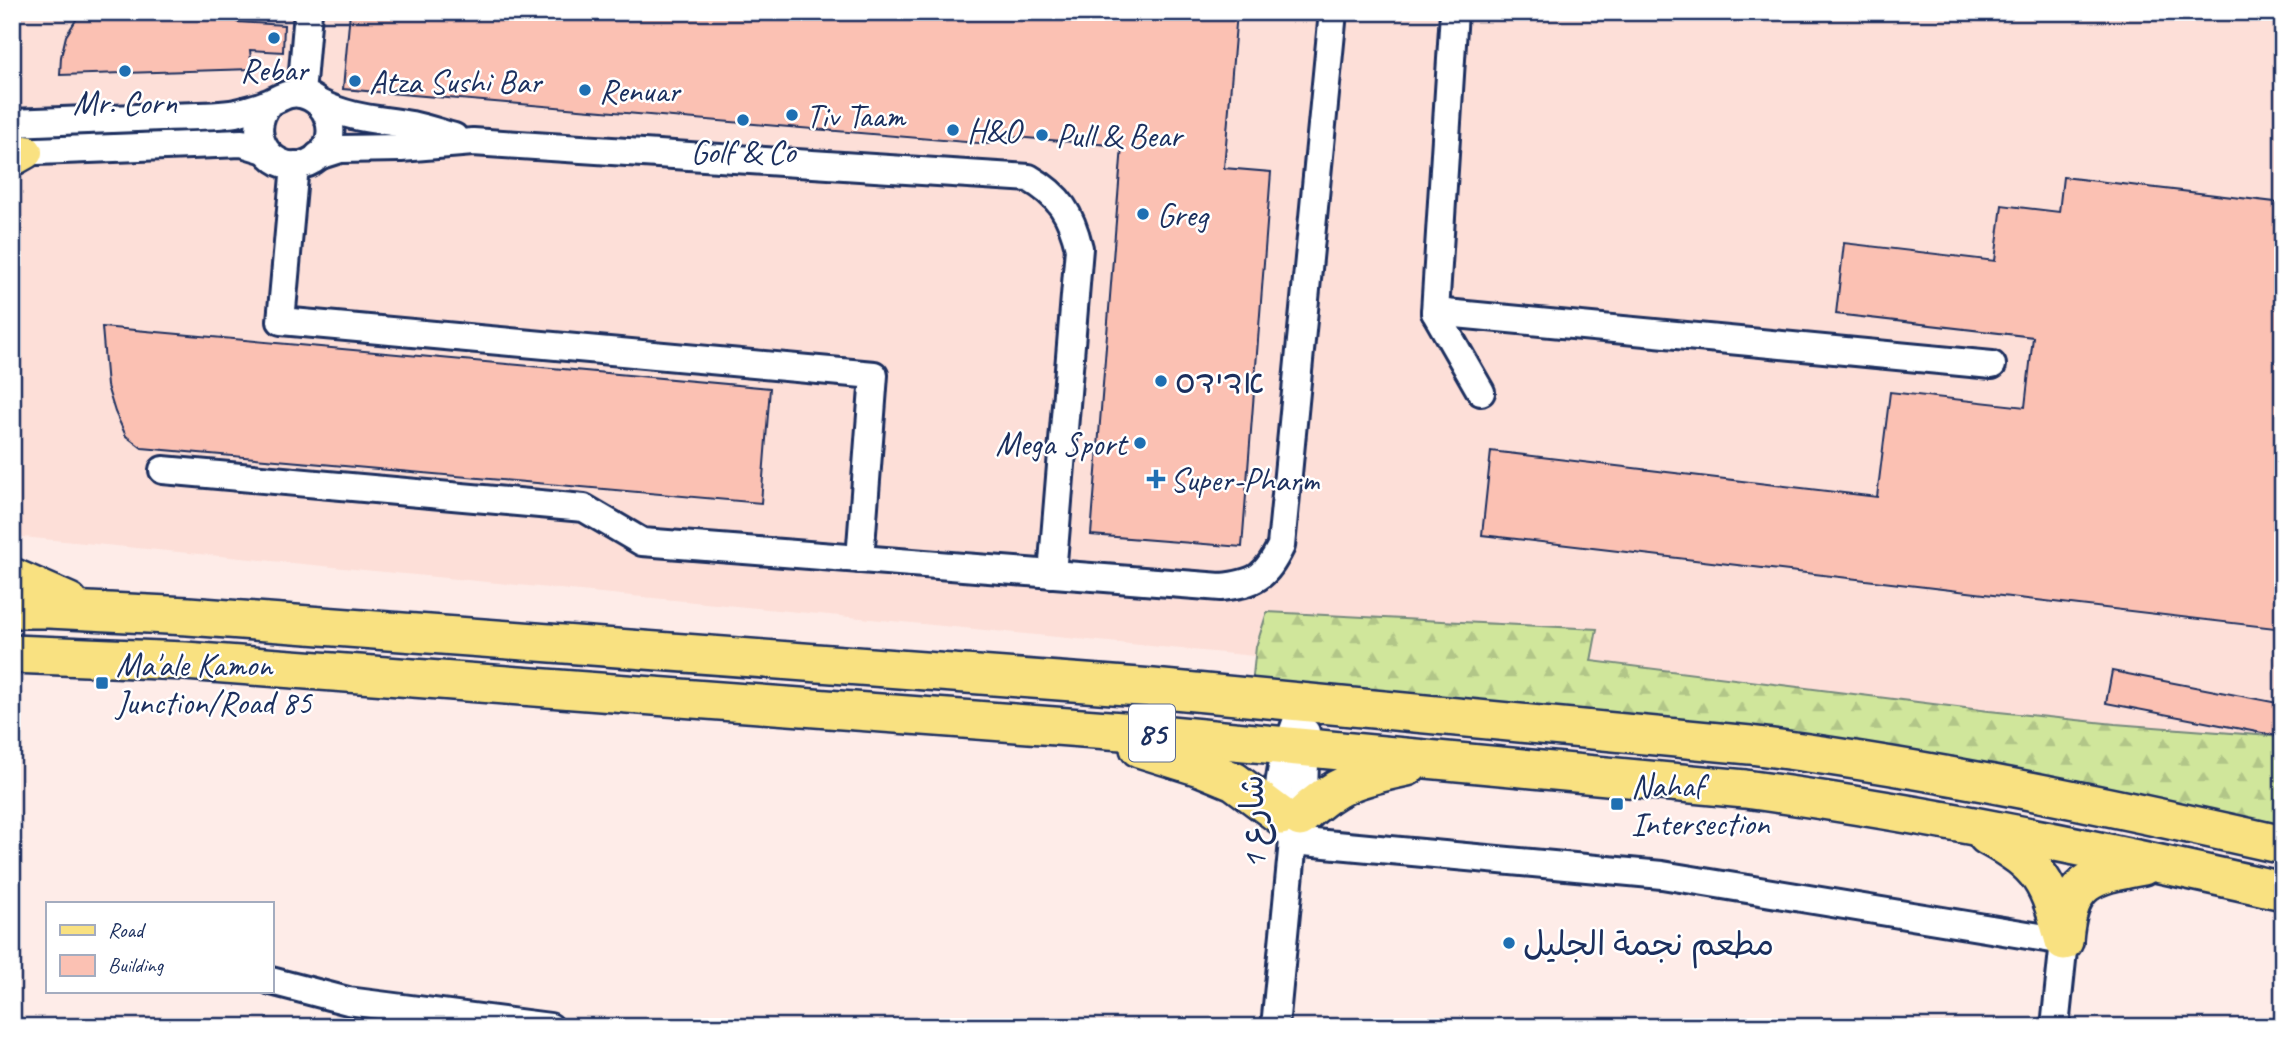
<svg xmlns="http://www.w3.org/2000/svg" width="2295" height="1039" viewBox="0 0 2295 1039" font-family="Caveat,'Playpen Sans Arabic','Playpen Sans Hebrew',sans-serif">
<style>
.built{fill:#fddfd8}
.forest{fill:url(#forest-firs);stroke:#768a7c;stroke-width:2}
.building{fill:#fbc1b3;stroke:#1b2f5e;stroke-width:2}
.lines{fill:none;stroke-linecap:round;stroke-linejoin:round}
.minor-casing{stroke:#1b2f5e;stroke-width:32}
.major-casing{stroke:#1b2f5e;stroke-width:37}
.highway-casing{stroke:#1b2f5e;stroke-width:42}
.minor{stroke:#fff;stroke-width:26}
.major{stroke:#f9e181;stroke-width:32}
.highway{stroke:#f9e181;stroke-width:37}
.poi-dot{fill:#1f6fb2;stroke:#fff;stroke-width:2.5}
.labels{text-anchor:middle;stroke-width:5;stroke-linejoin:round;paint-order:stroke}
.shield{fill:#fff;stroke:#5f6d8e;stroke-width:2}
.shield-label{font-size:32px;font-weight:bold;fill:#1b2f5e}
.poi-label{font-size:33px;fill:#1b2f5e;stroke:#fff;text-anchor:start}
.street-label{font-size:33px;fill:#1b2f5e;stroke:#fff}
</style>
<defs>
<pattern id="forest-firs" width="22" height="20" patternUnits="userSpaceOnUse" patternTransform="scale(1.75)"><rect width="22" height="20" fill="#d0e69b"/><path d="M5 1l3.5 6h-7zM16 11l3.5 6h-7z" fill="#b2c688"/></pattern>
</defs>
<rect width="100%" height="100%" fill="#feece8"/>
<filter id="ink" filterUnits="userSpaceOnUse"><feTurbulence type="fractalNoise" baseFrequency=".0143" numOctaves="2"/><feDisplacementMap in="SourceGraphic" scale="14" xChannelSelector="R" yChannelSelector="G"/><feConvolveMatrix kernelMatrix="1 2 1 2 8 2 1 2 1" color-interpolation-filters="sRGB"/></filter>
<g filter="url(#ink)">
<path class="built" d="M12,12H2283V774L2040,732L12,536Z"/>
<path class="forest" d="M1267,612L1597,629L1591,661L1989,711L2115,724L2283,737V831L1252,685L1256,647Z"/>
<g class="building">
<path d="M81,12H231L237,22L284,25L283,52L250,50L252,69L60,75L61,57L66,36Z"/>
<path d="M350,12H1237L1224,168L1271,172L1242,547L1091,535L1122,146L990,135L989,144L343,89Z"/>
<path d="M2063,177L2283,203V629L1482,535L1491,451L1877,497L1890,392L2025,407L2033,337L1836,314L1844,243L1995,261L2002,205L2059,212Z"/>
<path d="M102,327L770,388L761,503L142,448L126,436L115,412L107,386Z"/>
<path d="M2112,671L2283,704V737L2106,703Z"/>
</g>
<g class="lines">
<g class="minor-casing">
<g id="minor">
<path d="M1454,12L1435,312L1481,392"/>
<path d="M301,94L308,12"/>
<path d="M319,103C351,119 377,119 411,125C425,128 440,133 454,137"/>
<path d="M12,123C62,121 112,119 161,117C185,116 212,117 236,113C246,110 257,108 266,104C278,100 287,91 301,94C329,100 341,136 319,156C284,186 239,140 269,103"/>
<path d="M12,152L242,143L265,150"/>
<path d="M318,156L340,149L401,148L473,142L1029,178C1060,196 1071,214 1079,248L1052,574"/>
<path d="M295,165L281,321L874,375L860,559"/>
<path d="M1435,312L1992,365"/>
<path d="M163,470L584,508L642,542L1221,587C1256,583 1265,578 1281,546L1333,12"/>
<path d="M1299,822L1304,793L1306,732"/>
<path d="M1293,841L1662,875L2064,941L2055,1027"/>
<path d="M271,981L348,1001L550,1027"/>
<path d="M1275,1027L1293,841C1289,833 1283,824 1281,816C1272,780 1291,735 1304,702"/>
</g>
</g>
<g class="major-casing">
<path id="major" d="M12,160L26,152"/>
</g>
<g class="highway-casing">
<g id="highway">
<path d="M12,577L69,602"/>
<path d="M12,609H49L188,616L1153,688L1750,745C1930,768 2106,805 2283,845"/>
<path d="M12,654L185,661L1149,733L1745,789C1926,813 2105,851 2283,891"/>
<path d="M1139,748L1200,767L1234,781L1281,816"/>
<path d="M1300,818C1335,783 1360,777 1407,767"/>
<path d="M1987,836C2042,866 2048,882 2064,941"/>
<path d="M2064,940C2069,880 2089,876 2143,866"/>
</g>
</g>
<use href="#minor" class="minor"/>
<use href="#major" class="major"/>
<use href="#highway" class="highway"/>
</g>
</g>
<g class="poi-dot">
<circle cx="274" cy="38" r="7"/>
<circle cx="125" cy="71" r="7"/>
<circle cx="355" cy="81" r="7"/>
<circle cx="585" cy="90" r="7"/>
<circle cx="792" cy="115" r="7"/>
<circle cx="743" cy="120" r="7"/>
<circle cx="953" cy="130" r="7"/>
<circle cx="1042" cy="135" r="7"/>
<circle cx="1143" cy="214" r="7"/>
<circle cx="1161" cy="381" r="7"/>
<circle cx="1140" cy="443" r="7"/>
<path d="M1152.5 468.5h7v7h7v7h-7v7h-7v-7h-7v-7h7z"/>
<rect x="95" y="676" width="14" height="14" rx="3.5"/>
<rect x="1610" y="797" width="14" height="14" rx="3.5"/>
<circle cx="1509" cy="943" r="7"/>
</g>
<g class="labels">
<rect class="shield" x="1129" y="704.5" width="46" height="57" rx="5"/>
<g class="shield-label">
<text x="1152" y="744">85</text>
</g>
<g class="poi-label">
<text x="274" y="81" text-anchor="middle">Rebar</text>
<text x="369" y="93">Atza Sushi Bar</text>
<text x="599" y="102">Renuar</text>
<text x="125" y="114" text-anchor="middle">Mr. Corn</text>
<text x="806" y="127">Tiv Taam</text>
<text x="967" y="142">H&amp;O</text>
<text x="1056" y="147">Pull &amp; Bear</text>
<text x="743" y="163" text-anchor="middle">Golf &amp; Co</text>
<text x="1157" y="226">Greg</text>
<text x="1175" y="393">אדידס</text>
<text x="1126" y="455" text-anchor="end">Mega Sport</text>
<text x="1170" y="491">Super-Pharm</text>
<text x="116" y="676">Ma'ale Kamon<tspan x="116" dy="38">Junction/Road 85</tspan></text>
<text x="1631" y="797">Nahaf<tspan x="1631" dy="38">Intersection</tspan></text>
<text x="1523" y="955">مطعم نجمة الجليل</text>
</g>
<g class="street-label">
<text transform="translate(1252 822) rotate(-92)" y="12">شارع 1</text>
</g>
</g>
<rect width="2295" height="1039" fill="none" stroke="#fff" stroke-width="42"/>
<rect x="21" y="21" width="2253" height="997" fill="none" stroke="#1b2f5e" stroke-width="2.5" filter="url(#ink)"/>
<rect x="46" y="902" width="228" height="91" fill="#ffffff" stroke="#a4acbf" stroke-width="2"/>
<rect x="60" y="925" width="35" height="10" fill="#f9e181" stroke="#a4acbf" stroke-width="2"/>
<text x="108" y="937" font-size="21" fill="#1b2f5e">Road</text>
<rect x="60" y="955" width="35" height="21" fill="#fbc1b3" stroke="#a4acbf" stroke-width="2"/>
<text x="108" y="972" font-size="21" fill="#1b2f5e">Building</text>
</svg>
